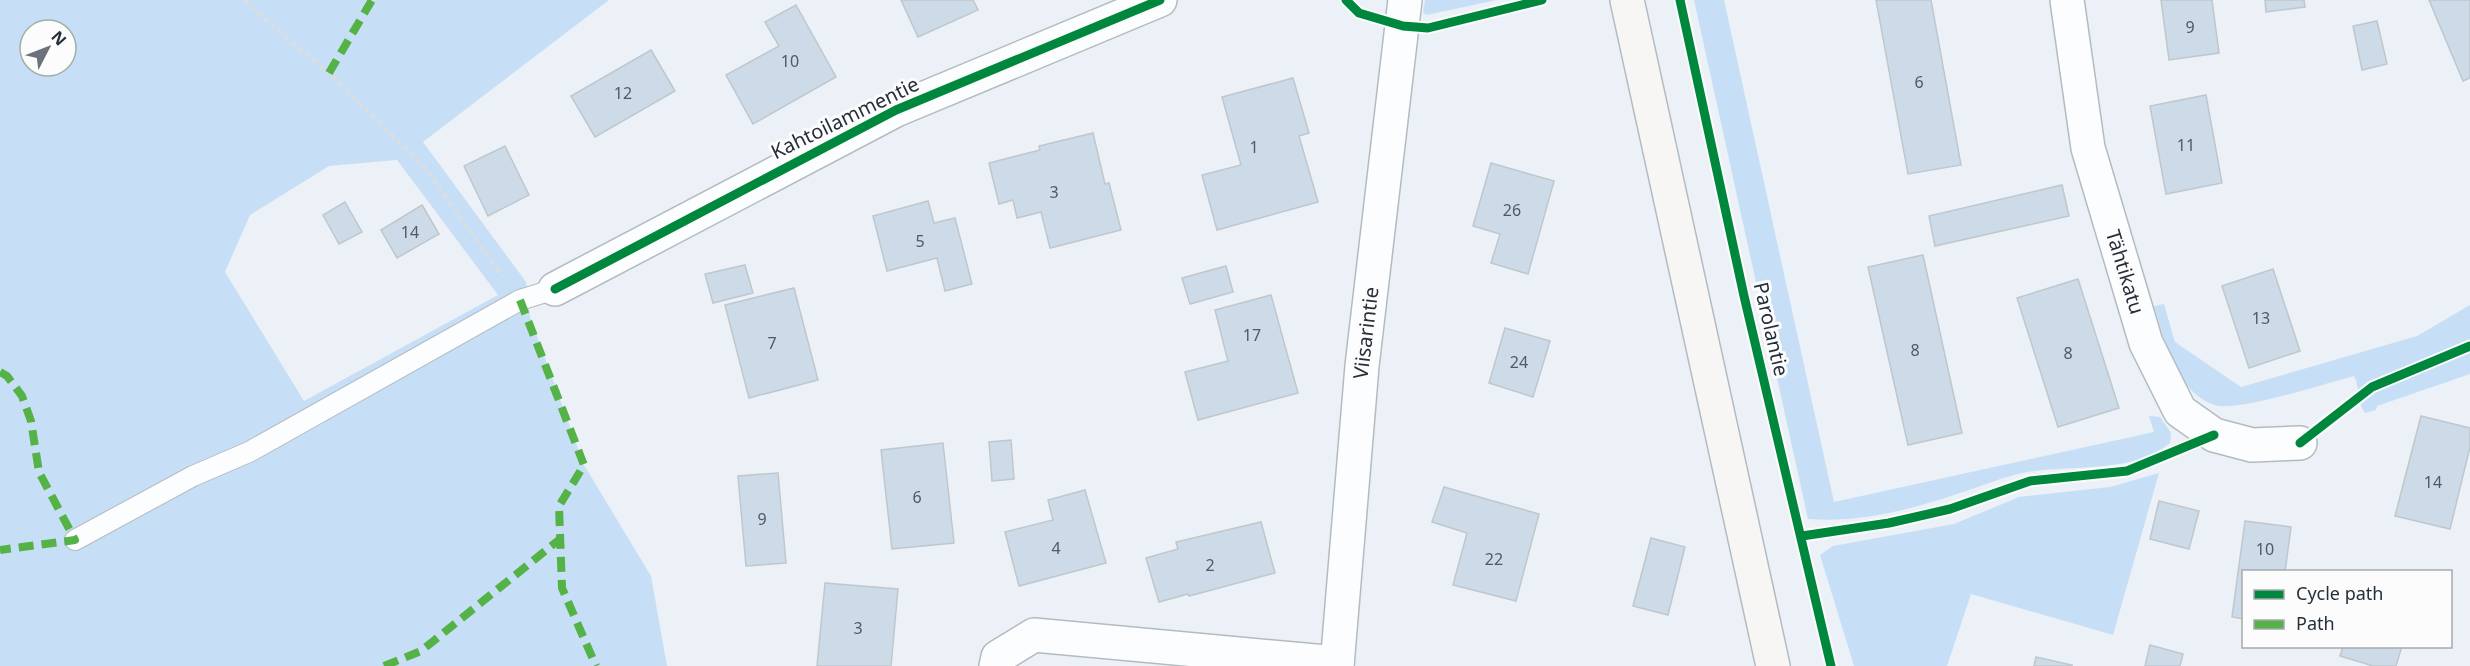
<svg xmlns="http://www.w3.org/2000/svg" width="2470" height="666" viewBox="0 0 2470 666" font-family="'Noto Sans',sans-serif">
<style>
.green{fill:#c7dff6;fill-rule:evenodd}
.building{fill:#cddae7;stroke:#bfc7ce;stroke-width:1.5}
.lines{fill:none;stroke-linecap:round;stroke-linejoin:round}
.service-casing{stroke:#b3bbc2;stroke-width:22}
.minor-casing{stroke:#b3bbc2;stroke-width:36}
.tertiary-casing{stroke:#b3bbc2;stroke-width:36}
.secondary-casing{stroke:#b3bbc2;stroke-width:36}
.path{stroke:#dbdddf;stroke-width:4;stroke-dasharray:4.5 4.5;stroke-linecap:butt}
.service{stroke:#fcfdfe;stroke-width:20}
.minor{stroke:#fcfdfe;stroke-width:33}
.tertiary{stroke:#fcfdfe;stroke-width:33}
.secondary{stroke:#f7f6f5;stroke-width:33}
.quiet{stroke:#55b246;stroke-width:8;stroke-dasharray:15 8;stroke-linecap:butt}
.cycleway-casing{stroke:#fcfcfc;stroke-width:13}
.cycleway{stroke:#00873e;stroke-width:9}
.labels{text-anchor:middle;stroke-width:6;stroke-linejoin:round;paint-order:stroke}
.number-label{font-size:16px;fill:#4e5a64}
.street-label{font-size:20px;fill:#242f39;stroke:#fcfcfc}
</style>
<rect width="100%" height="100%" fill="#ebf1f6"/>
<g class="green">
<path d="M0,0H609L423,142L526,282L530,317L584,465L651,576L667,666H0ZM30,30H66V66H30ZM397,160L498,295L304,401L225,272L250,215L329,166Z"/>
<path d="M1425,0H1497L1426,15L1423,12Z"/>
<path d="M1694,0H1724L1834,502L2154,432L2149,416L2160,417L2171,433L2170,443C2128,477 2062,462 2014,475C1995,480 1976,488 1957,494C1910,510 1858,523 1808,519Z"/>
<path d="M2164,304L2175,342L2241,387L2417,336L2470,305V374L2377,406L2376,410L2365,413C2357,403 2360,387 2354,376C2327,383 2236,413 2214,405C2176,392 2164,339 2154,306Z"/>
<path d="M2159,473L2113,635L1971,594L1947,666H1854L1820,555L1833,546L1954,524L2019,497L2110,487Z"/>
</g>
<g class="building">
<path d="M901,0H973L978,10L918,37Z"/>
<path d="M1876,0H1931L1961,165L1908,174Z"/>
<path d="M2161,0H2212L2219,53L2169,60Z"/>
<path d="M2265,0H2304L2305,7L2266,12Z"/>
<path d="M2429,0H2470V78L2463,81Z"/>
<path d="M796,5L836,77L753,124L726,75L779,46L765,22Z"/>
<path d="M2377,21L2387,64L2362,70L2353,26Z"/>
<path d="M651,50L675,91L595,137L571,96Z"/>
<path d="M1293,78L1309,133L1299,136L1318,202L1217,230L1202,175L1241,165L1222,97Z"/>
<path d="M2206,95L2222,183L2166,194L2150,106Z"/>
<path d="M1093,133L1105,184L1109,183L1121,230L1050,248L1041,212L1017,218L1013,200L999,204L989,163L1040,150L1039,146Z"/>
<path d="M505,146L529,195L488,216L464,166Z"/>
<path d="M1491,163L1554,181L1528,274L1491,263L1500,234L1473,226Z"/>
<path d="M2062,185L2069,216L1935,246L1929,216Z"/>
<path d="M928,201L934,223L955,218L972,284L945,291L937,258L887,271L873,216Z"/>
<path d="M345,202L362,232L339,244L323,215Z"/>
<path d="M422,205L439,234L397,258L381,230Z"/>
<path d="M1923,255L1962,433L1908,445L1868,267Z"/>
<path d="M745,265L753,293L713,303L705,274Z"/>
<path d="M1226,266L1233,292L1190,304L1182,278Z"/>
<path d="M2273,269L2300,351L2249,368L2222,286Z"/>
<path d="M2078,279L2119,408L2058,427L2017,298Z"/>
<path d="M794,288L818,380L749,398L725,305Z"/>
<path d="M1271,295L1298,393L1198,420L1185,372L1228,361L1215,310Z"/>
<path d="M1505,328L1550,341L1533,397L1489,383Z"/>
<path d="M2421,416L2470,428V447L2450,529L2395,516Z"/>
<path d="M1011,440L1014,479L992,481L989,442Z"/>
<path d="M943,443L954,543L892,549L881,450Z"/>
<path d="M778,473L786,563L746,566L738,476Z"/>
<path d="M1444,487L1539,514L1516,601L1453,585L1467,533L1432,522Z"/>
<path d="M1085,490L1106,563L1019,586L1005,532L1053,520L1048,500Z"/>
<path d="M2159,501L2199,511L2189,549L2150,539Z"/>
<path d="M2245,521L2291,527L2285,572H2244V619L2232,617Z"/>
<path d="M1261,522L1275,573L1189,596L1188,594L1159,602L1146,558L1178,549L1176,542Z"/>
<path d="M1651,538L1685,547L1668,615L1633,606Z"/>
<path d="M825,583L898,589L891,666H817Z"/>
<path d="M2150,645L2183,654L2180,666H2145Z"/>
<path d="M2343,646H2402L2396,666H2373L2340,656Z"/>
<path d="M2036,657L2072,665V666H2034Z"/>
</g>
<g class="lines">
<g class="service-casing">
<path id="service" d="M75,540L193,476L249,452L520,300L555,289"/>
</g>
<g class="minor-casing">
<g id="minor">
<path d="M2067,0L2088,148L2146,343L2180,411L2214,435L2252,445L2300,443"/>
<path d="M555,289L896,110L1160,0"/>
<path d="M996,666L998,657L1034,635L1337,663"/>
</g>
</g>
<g class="tertiary-casing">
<path id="tertiary" d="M1337,666L1362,366L1405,0"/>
</g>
<g class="secondary-casing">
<path id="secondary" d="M1627,0L1773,666"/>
</g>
<path class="path" d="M245,0L257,13L329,73L423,165L503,277"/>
<use href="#service" class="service"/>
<use href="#minor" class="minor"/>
<use href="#tertiary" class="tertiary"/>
<use href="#secondary" class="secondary"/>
<g class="quiet">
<path d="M329,73L372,0"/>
<path d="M520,300L584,465L559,506L562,588L596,666"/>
<path d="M0,372L7,376L22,396L31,421L39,472L75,540L0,550"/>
<path d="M384,666L421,651L560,539"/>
</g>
<g class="cycleway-casing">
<g id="cycleway">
<path d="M1346,0L1359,13L1403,26L1428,28L1542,0"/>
<path d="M1680,0L1744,296L1831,666"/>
<path d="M555,289L896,110L1160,0"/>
<path d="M2300,443L2372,387L2470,346"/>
<path d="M1802,536L1889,523L1950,509L2030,481L2127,471L2214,435"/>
</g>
</g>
<use href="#cycleway" class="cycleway"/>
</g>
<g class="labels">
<g class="number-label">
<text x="2190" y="33">9</text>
<text x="790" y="67">10</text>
<text x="1919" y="88">6</text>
<text x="623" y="99">12</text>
<text x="2186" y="151">11</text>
<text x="1254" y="153">1</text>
<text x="1054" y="198">3</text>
<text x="1512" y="216">26</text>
<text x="410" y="238">14</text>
<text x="920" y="247">5</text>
<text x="2261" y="324">13</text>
<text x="1252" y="341">17</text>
<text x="772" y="349">7</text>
<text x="1915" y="356">8</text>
<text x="2068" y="359">8</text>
<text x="1519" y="368">24</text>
<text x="2433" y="488">14</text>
<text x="917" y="503">6</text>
<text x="762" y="525">9</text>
<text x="1056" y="554">4</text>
<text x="2265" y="555">10</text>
<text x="1494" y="565">22</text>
<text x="1210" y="571">2</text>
<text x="858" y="634">3</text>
</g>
<g class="street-label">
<text transform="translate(845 118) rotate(-26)" y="7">Kahtoilammentie</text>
<text transform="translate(2125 272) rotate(73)" y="7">Tähtikatu</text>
<text transform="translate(1771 329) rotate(77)" y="7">Parolantie</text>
<text transform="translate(1366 333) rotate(-83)" y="7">Viisarintie</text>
</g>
</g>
<rect x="2242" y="570" width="210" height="78" fill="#fcfcfc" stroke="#a6aaae" stroke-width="1.5"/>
<rect x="2254" y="590" width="30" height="9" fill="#00873e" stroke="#a6aaae" stroke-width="1.5"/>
<text x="2296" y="600" font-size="18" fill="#242f39">Cycle path</text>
<rect x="2254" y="620" width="30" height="9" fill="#55b246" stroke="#a6aaae" stroke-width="1.5"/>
<text x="2296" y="630" font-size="18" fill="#242f39">Path</text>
<g transform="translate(48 48) rotate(48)"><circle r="28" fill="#fcfcfc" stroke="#a6aaae" stroke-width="1.5"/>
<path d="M0-4.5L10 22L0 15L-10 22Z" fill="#6a737b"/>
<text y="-9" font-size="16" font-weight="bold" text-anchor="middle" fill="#242f39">N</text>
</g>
</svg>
